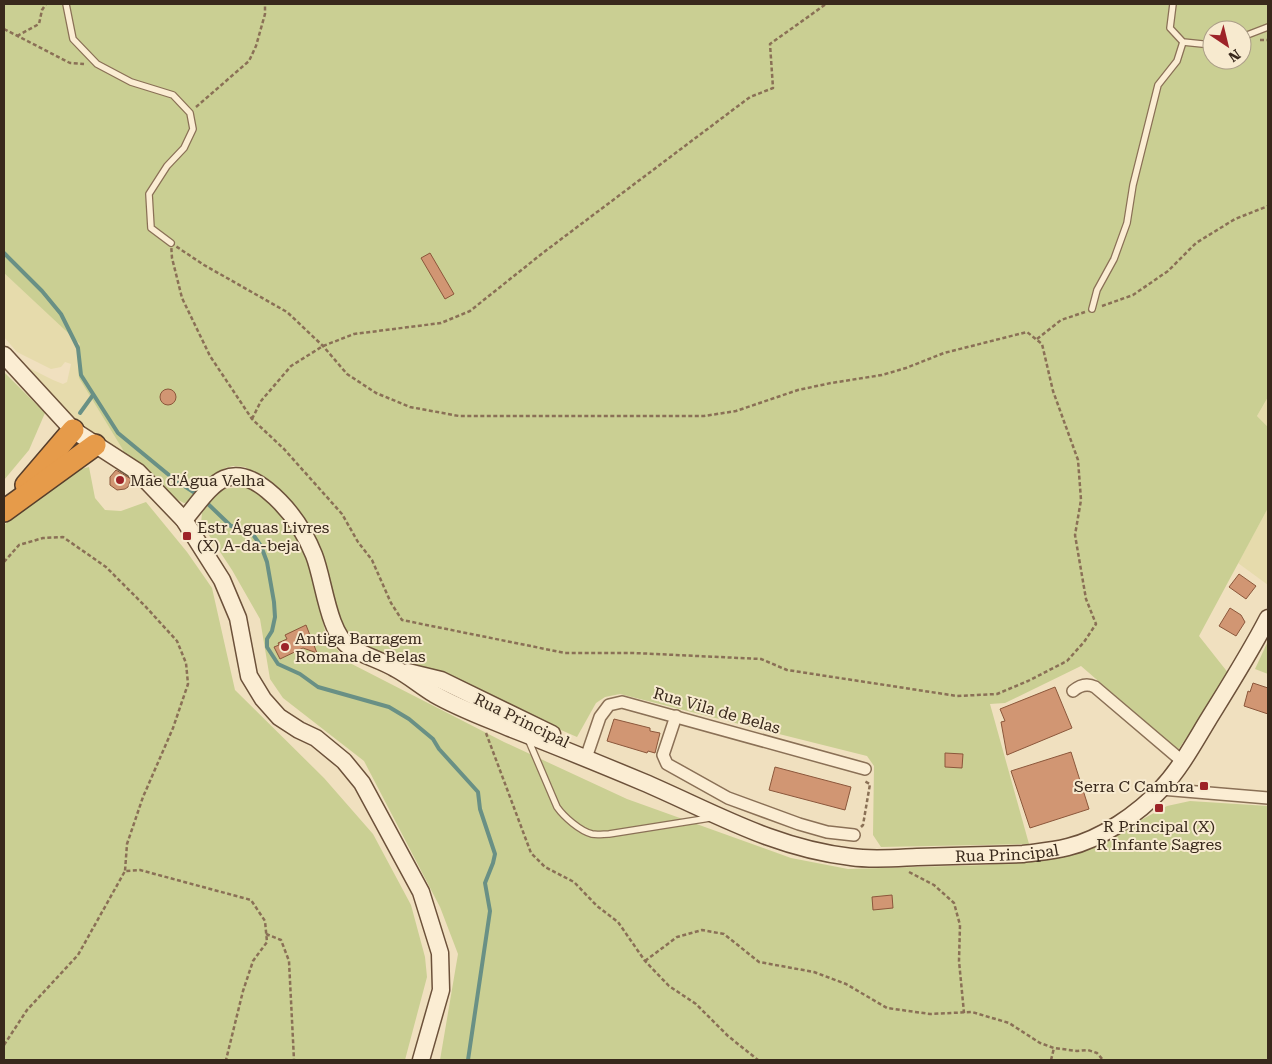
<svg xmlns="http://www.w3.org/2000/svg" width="1272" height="1064" viewBox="0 0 1272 1064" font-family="'Roboto Serif',serif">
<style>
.farmland{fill:#e6dbac}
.green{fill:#cacf93;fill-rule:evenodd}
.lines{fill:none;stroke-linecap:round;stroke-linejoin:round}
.stream{stroke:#699085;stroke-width:4}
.building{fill:#d19673;stroke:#8b573b}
.lane-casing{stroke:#8a7056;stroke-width:8}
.street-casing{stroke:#8a7056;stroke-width:14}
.secondary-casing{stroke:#6c513a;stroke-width:19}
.highway-casing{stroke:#573e2b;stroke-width:24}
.path{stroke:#8a7056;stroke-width:2.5;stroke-dasharray:4 2.5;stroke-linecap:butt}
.lane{stroke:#fbedd3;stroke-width:5.5}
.street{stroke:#fbedd3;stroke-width:11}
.secondary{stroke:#fbedd3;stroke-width:16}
.highway{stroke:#e69b4a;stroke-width:21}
.poi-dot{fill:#9d2328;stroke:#f7eacf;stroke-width:2}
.labels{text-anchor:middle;stroke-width:4;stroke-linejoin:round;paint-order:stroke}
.poi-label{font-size:16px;fill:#39291c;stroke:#f7eacf;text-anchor:start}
.street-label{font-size:16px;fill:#39291c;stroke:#f7eacf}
</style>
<rect width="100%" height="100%" fill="#f0e0bf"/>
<g class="farmland">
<path d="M4,273L81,344L79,378L123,450L125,457L77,423L17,362L53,380L63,384L67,382L71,364L65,362L61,367L51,369L17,352L4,337Z"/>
<path d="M1268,397V427L1257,416Z"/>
<path d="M1268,508V585L1238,563Z"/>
</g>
<g class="green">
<path d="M4,4H1268V397L1257,416L1268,427V508L1199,636L1229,674L1178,750L1172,748L1133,711L1081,666L1005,703L990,704L1029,844L881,847L873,835L874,766L867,756L620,694L605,697L596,703L577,737L427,671L357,644L342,633L335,605L267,481L245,467L233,466L225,468L193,502L184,503L178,500L125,457L123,450L79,378L77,350L80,344L4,273ZM1212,30H1242V60H1212Z"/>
<path d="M4,372L45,413L29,450L4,480Z"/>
<path d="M89,467L95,498L105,510L121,511L146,502L187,552L212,588L235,690L324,778L373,834L411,905L425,957L427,977L405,1060H4V525L73,471Z"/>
<path d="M241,487L254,490L277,509L288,522L308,558L326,635L346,661L504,742L627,799L791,858L848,869L985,865L1053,859L1091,847L1167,806L1190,801L1268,806V1060H440L458,954L440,907L364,761L283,698L270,679L260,619L232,570L201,523L202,513L216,494L223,489Z"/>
<path d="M1268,641V674L1255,669Z"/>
</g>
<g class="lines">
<g class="stream">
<path d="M4,253L42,291L61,314L78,348L81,375L118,433L175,480L195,493"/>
<path d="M80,413L93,395"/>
<path d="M207,503L231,526L246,530L254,536L261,546L267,562L274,602L275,617L272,631L267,639V647L278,664L300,674L318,687L389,707L409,719L433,739L439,749L478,792L480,809L495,854L493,863L485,883L490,911L468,1060"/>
</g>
</g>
<g class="building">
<path d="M430,253L454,294L445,299L421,258Z"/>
<circle cx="168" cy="397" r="8"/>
<path d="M116,470L131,479L128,487L125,489L117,490L110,485V477Z"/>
<path d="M1239,574L1256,586L1246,599L1229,587Z"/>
<path d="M1230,608L1241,615L1245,622L1236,636L1219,626Z"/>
<path d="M306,625L317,653L303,648L280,659L274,647L279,645L278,643L287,639L285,635Z"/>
<path d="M1253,683L1268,688V714L1244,706L1248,691L1250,692Z"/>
<path d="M1055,687L1072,728L1007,755L1001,722L1005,721L1000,709Z"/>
<path d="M614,719L650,728V731L660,733L655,753L648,751L647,753L607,741Z"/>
<path d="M1071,752L1089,809L1030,828L1011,771Z"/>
<path d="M945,753L963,754L962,768L945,767Z"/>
<path d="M775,767L851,787L845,810L769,790Z"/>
<path d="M892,895L893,908L873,910L872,897Z"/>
</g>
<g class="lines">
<g class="lane-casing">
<g id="lane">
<path d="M66,4L73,39L97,64L131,82L173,95L190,113L193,129L184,148L167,166L149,194L151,228L171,243"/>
<path d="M1173,4L1170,28L1183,42L1212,45"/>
<path d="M1242,37L1268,27"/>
<path d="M1092,309L1097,290L1114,259L1127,223L1133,185L1158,85L1177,61L1183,42"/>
<path d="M528,739L557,807C564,817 580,831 592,834C597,835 604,834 609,834L710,818"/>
</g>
</g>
<g class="street-casing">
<g id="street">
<path d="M1073,691C1080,685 1087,683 1095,687L1182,761"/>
<path d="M676,716L663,755L667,764L728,798L799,824L827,832L854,835"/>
<path d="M588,752L600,717L609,705L622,702L865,769"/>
<path d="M1161,789L1268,798"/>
</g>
</g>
<g class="secondary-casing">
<g id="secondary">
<path d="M4,355L73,430L138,472L184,520L222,580L238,618L249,676L263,699L279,717L299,730L316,738L344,761L362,783L421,892L440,953L441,990L421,1060"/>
<path id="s1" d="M184,520C210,489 226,457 267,490C288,507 304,530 314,555C324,580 328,634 350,647C364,656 381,660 396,669C409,676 421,686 434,694C458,708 486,718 512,729C556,746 600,764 643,782C713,812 773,848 851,857C872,860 895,858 917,857C952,856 988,855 1023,854C1038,852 1053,851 1068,847C1101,839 1138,814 1161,789C1180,769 1194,743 1208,720C1229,686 1250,653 1268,618"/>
<path d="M408,672L441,680L552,734"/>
</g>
</g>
<g class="highway-casing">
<g id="highway">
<path d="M26,485L73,430"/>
<path d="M4,511L95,445"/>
</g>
</g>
<g class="path">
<path d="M4,29L70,63L84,64"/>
<path d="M17,36L39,24L42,10L46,4"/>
<path d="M1260,40H1268"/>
<path d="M196,107L249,61L256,46L265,14V4"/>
<path d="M171,243L204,265L287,312L323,346L347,374L376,393L410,407L459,416H704L736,411L798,390L831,383L882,375L906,368L944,353L1027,332L1042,344L1053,391L1078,460L1081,500L1075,535L1086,599L1096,624L1084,642L1067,661L1028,681L997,694L957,696L787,670L761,659L634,653H565L402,620L391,603L372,560L358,542L342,514L284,449L252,419L210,356L182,298L172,258Z"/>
<path d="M1102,306L1133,295L1168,271L1196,243L1235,219L1268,206"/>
<path d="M1037,339L1061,320L1085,312"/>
<path d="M252,419L261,401L291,366L323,346L354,334L441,323L470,311L544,252L750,97L773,88L770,44L826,4"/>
<path d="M4,562L19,545L43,538L63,537L106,567L145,606L177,641L186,663L188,684L173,728L143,797L127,844L125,871"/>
<path d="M486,733L531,853L545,867L574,882L597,906L618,922L645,961L669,986L696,1004L728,1036L758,1060"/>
<path d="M861,827L863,825L870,784L864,781"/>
<path d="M909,872L934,885L954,903L960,925L959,961L964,1013"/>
<path d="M266,934L281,940L289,961L294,1060"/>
<path d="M645,961L677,937L702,930L724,934L759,962L814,972L846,984L887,1008L930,1014L972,1012L1009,1023L1040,1043L1054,1048L1077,1051L1088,1050L1097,1053L1103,1060"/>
<path d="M4,1045L27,1010L78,955L125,871L140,870L251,900L265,921L267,942L253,961L243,991L226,1060"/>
<path d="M1051,1060L1054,1048"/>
</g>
<use href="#lane" class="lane"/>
<use href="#street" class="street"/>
<use href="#secondary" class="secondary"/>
<use href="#highway" class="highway"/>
</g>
<g class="poi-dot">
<circle cx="120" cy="480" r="5"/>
<rect x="182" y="531" width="10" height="10" rx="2.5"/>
<circle cx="285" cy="647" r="5"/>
<rect x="1199" y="781" width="10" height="10" rx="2.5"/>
<rect x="1154" y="803" width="10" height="10" rx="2.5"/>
</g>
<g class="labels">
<g class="poi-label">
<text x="130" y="486">Mãe d'Água Velha</text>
<text x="197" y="533">Estr Águas Livres<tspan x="197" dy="18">(X) A-da-beja</tspan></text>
<text x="295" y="644">Antiga Barragem<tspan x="295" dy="18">Romana de Belas</tspan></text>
<text x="1194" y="792" text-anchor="end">Serra C Cambra</text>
<text x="1159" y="832" text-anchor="middle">R Principal (X)<tspan x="1159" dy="18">R Infante Sagres</tspan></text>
</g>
<g class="street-label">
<text transform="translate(717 710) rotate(16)" y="6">Rua Vila de Belas</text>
<text transform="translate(522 720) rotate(26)" y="6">Rua Principal</text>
<text dy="6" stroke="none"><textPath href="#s1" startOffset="988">Rua Principal</textPath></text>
</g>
</g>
<rect width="1272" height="1064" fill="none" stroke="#39291c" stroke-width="10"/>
<g transform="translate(1227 45) rotate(145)"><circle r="24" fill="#f7eacf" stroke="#ab9d87"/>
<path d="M0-4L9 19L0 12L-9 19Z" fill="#9d2328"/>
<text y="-8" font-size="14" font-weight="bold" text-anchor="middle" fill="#39291c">N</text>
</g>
</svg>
